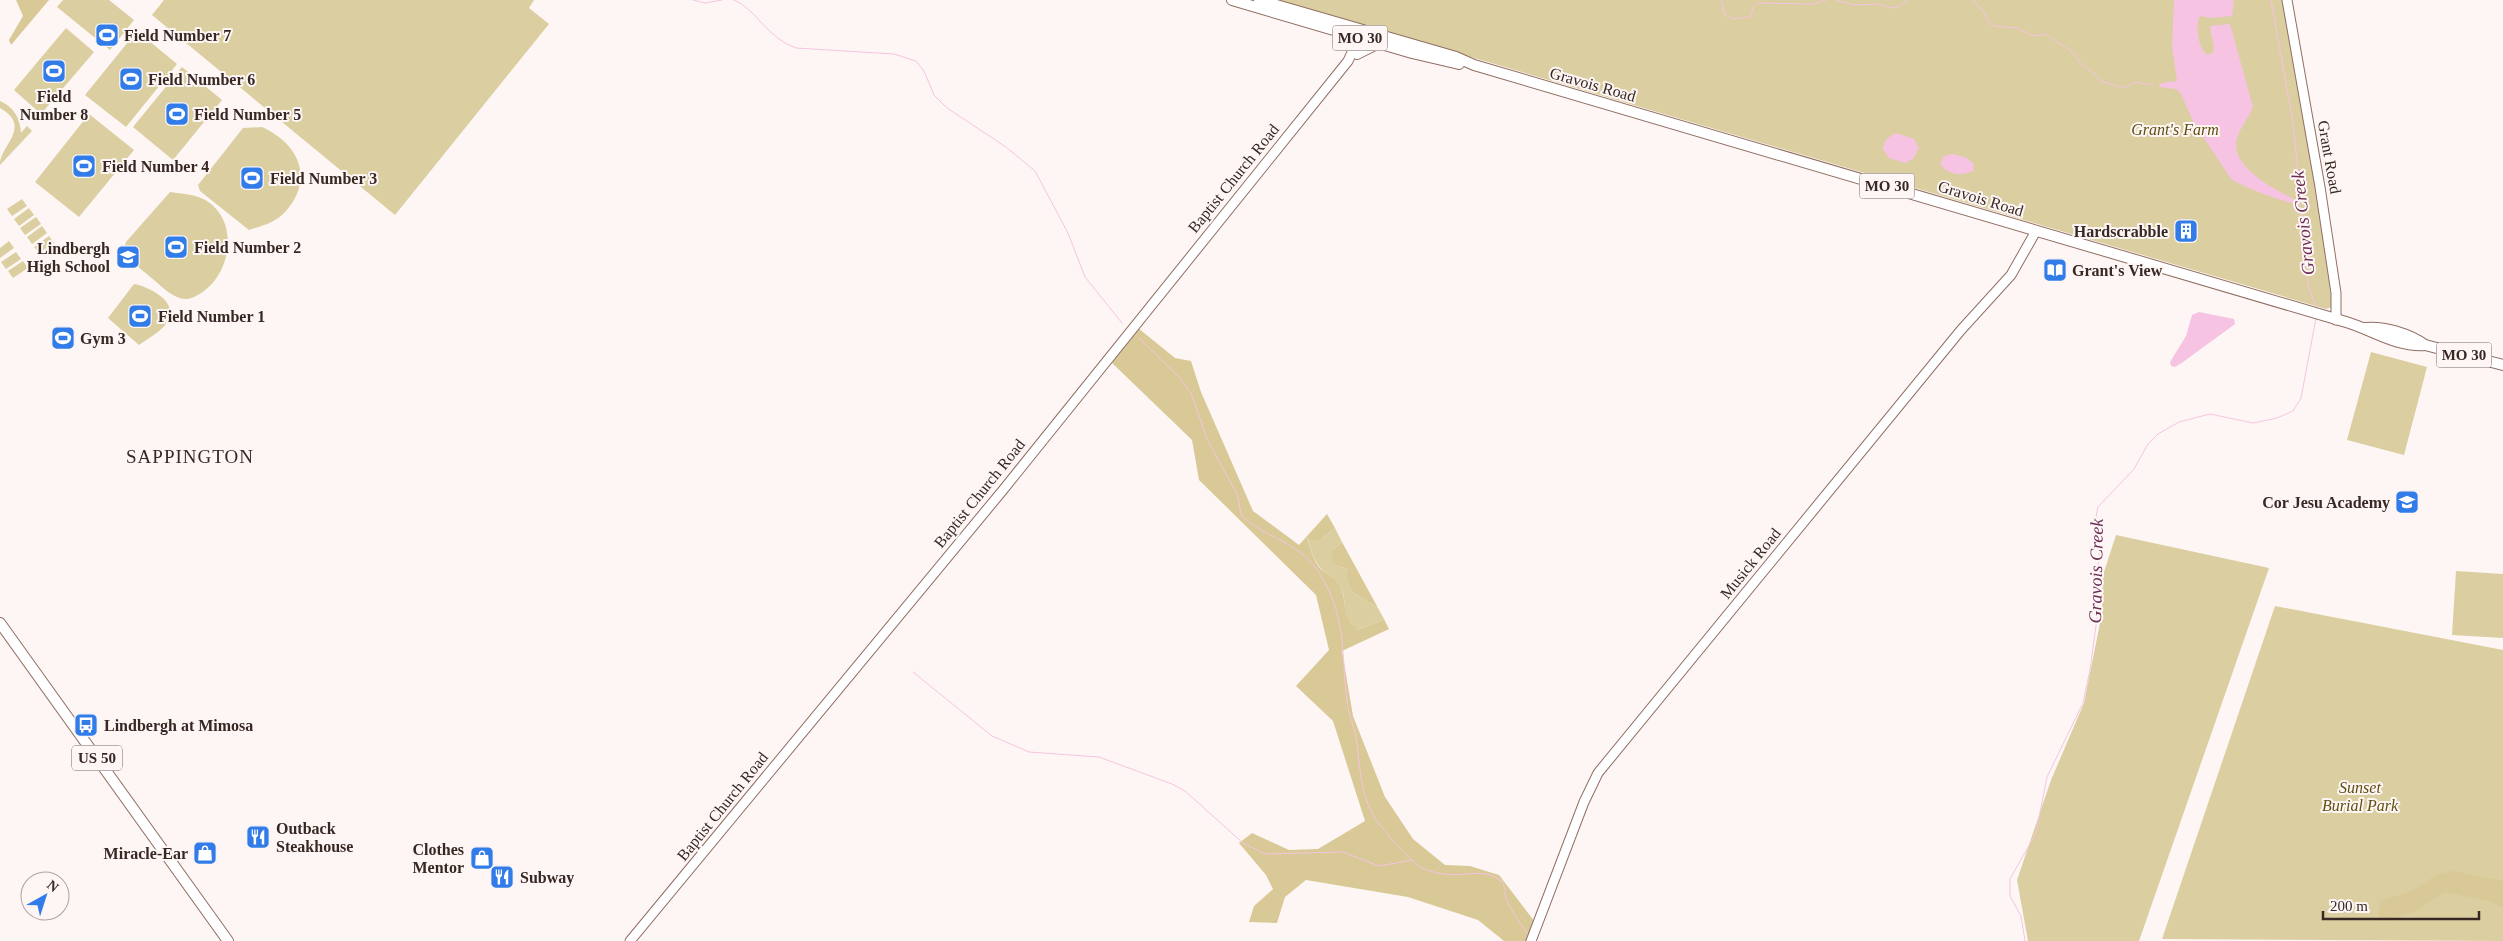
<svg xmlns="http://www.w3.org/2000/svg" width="2503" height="941" viewBox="0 0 2503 941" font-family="Georgia,serif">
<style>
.green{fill:#dbcea1}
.forest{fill:#d8c996}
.water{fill:#f6c4e2}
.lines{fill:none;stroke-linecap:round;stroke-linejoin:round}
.stream{stroke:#f6c4e2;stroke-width:1}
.secondary-casing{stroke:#916e63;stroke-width:11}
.primary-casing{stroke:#916e63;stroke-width:12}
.secondary{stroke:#fff;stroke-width:9}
.primary{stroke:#fff;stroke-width:10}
.labels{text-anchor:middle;stroke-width:4;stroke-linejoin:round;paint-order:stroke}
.shield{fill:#fef6f4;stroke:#736662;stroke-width:1}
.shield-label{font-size:15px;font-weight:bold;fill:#372824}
.poi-label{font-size:16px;font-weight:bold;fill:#372824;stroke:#fef6f4;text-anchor:start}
.street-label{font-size:16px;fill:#372824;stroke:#fef6f4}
.park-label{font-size:16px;font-style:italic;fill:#5f4f13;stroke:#fef6f4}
.water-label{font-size:18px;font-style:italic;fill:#6a2e56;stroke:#fef6f4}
.quarter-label{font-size:19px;letter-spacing:1px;fill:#372824;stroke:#fef6f4}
</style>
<rect width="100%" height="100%" fill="#fef6f4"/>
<g class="green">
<path d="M63,0H109L134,20L110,50L57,7Z"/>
<path d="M164,0H534L529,8L549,24L395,215L152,15Z"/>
<path d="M1277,0H2285L2327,252L2332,307L2326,309Z"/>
<path d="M66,28L94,52L41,114L14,90Z"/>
<path d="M137,31L177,64L126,127L85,95Z"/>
<path d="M182,67L222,100L173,160L133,127Z"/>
<path d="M0,101C14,107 20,118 21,133L27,126L32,131L0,165C0,145 33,127 0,108Z"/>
<path d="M89,114L134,150L79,217L35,182Z"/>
<path d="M262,127C298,143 315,178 286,211C277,222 262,226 249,230L200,191L198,185L243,128Z"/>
<path d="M170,192C183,194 196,194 207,201C239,222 231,271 204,291C200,294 192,299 186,299C174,299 162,287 154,280C142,270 131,262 123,250L126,242Z"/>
<path d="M22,199L27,206L12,216L7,209Z"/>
<path d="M29,208L34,215L19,226L14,219Z"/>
<path d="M36,217L41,224L25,235L20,228Z"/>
<path d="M42,226L47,233L32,244L27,237Z"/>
<path d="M49,236L54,243L39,253L34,247Z"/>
<path d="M9,241L14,248L0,258V248Z"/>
<path d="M16,252L21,259L6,269L1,262Z"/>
<path d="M23,261L28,268L13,278L8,271Z"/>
<path d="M134,284C147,286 177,300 169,319C164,330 149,338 139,345L108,318Z"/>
<path d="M2371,352L2427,367L2404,455L2347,440Z"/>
<path d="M1335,528L1342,542L1334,549L1338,566L1348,569L1352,592L1378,608L1384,619L1358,630C1338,613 1349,607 1341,588C1335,574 1325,575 1319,566C1313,559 1310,546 1307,537L1318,542Z"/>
<path d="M2116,535L2269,568L2139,941H2028L2017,880L2051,780L2084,703L2102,613L2103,575Z"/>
<path d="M2456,571L2503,574V638L2452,635Z"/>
<path d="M2275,606L2503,650V941L2162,939Z"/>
</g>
<g class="forest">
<path d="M16,0H49L11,45L9,40L23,16Z"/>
<path d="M1138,328L1175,358L1191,361L1201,392L1253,511L1299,545L1327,514L1335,528L1318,542L1307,538C1310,546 1313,560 1319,567C1326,575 1336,575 1341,588C1348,607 1340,614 1358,630L1384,619L1389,629L1342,651L1353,716L1385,797L1413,839L1445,865L1470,866L1499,875L1535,922L1527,941H1504L1478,920L1408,897L1306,880L1285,897L1277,923L1249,922L1254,906L1273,889L1266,875L1239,843L1252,833L1289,850L1318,849L1365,821L1333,721L1296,686L1329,650L1316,595L1199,480L1192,440L1110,361Z"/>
<path d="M1342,542L1378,608L1352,592L1347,576L1348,569L1338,566L1331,558L1334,549Z"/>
<path d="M2453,871L2503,881V908L2489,901L2445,892L2413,912L2383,921L2378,915L2380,901L2414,890L2438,874Z"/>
</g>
<g class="water">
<path d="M2174,0H2234L2232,16L2210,18L2200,16C2195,25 2198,47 2206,54H2212L2214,49L2210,26L2230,24L2253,107C2249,118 2240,127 2237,139C2229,165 2272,188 2292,198L2296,203C2286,204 2239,185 2231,179L2194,123L2180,92L2175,89L2159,87L2161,83L2177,81L2172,46Z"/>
<path d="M1896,133L1914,139L1919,148L1913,159L1905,163L1889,158L1883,149C1884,140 1888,137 1896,133Z"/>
<path d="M1952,154L1965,157L1973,163L1974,170C1963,177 1948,175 1940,164L1944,156Z"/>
<path d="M2199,312L2234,319L2235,324L2183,362L2175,367L2171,366L2170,362L2186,336L2192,315Z"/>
</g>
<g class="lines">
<g class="stream">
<path d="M693,0L705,3L722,0"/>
<path d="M734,0C755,8 768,39 796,48L894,54L916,61L924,71L934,95L947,108L1006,147L1035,171L1068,233L1085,277L1122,323"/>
<path d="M1721,0L1725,15L1733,19L1750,17L1753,8L1758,3L1814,4L1826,0"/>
<path d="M1836,0L1854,5L1879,4L1891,8L1900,6L1908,0"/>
<path d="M1973,0L1985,14L1987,21L1994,26L2017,28L2033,36L2045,34L2074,53L2082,65L2095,74L2100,81L2124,88L2134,82L2153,85"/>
<path d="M2271,0L2292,117L2298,170L2299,202L2303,220V258L2309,288L2317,310"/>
<path d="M1139,338L1179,377L1191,393L1208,441L1238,496L1241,515C1263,537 1297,541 1317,570C1347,613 1341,652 1347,701C1348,714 1354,725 1356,738C1360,764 1360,795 1375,818C1385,833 1407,858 1422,868C1428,871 1437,873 1444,874C1462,877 1484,868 1500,880C1507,886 1504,893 1507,901C1513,913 1521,925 1529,936"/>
<path d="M913,672L992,736L1029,752L1099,757L1172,784L1185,791L1243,843L1265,854L1343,852L1379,866L1413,860"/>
<path d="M2025,941L2021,916L2010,896V879L2036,833L2047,777L2083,703L2090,670L2098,611L2097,574L2101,539L2096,517L2098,507L2134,469L2148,444L2158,434L2179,422L2210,414L2253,423L2277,418L2293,411L2301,398L2316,318"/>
</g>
<g class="secondary-casing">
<g id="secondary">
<path d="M2287,0L2320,187L2336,293V320"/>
<path d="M630,941L1003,490L1348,61L1361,33"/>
<path d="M1531,941L1584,802L1598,773L1961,330L2011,275L2036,231"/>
</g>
</g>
<g class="primary-casing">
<g id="primary">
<path d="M1232,0L1412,53L1459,64"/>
<path d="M1259,0L1456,57L1474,65L2346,322C2373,330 2396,347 2425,345"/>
<path d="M1343,33L1350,40L1353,51"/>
<path d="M1357,54L1377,44"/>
<path d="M2365,328C2384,326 2409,334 2425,345L2503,365"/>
<path d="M0,623L228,941"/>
</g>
</g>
<use href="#secondary" class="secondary"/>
<use href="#primary" class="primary"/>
</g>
<defs>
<g id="stadium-square" transform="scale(1.25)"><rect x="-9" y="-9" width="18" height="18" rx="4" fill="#317ce9" stroke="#fef6f4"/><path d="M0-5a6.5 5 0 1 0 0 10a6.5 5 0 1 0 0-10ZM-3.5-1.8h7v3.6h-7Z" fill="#fff"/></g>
<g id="building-square" transform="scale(1.25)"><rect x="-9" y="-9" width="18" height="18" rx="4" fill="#317ce9" stroke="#fef6f4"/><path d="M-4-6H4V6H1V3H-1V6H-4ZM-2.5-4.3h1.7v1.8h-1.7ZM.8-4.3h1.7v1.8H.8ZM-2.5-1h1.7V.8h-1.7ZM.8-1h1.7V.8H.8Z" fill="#fff"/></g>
<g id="school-square" transform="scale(1.25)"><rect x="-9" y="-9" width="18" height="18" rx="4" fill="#317ce9" stroke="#fef6f4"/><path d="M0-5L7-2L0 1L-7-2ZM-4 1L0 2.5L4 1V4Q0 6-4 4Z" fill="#fff"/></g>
<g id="library-square" transform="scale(1.25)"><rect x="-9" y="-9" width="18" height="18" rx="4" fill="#317ce9" stroke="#fef6f4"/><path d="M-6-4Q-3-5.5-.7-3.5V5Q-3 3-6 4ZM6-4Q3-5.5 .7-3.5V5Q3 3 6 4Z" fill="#fff"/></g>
<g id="bus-square" transform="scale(1.25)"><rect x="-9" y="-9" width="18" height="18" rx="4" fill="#317ce9" stroke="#fef6f4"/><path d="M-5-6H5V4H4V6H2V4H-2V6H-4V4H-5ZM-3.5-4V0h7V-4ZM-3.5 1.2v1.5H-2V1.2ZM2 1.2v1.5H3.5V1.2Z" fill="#fff"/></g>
<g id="restaurant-square" transform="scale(1.25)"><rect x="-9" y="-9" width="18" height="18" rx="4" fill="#317ce9" stroke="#fef6f4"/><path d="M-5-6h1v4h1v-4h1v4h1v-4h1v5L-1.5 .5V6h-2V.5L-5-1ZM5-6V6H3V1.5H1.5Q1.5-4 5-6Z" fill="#fff"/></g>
<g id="shop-square" transform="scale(1.25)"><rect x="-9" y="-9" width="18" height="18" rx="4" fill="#317ce9" stroke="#fef6f4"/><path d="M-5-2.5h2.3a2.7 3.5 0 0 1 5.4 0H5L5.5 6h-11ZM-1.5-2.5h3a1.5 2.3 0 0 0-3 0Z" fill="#fff"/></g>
</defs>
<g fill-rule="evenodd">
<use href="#stadium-square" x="107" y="35"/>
<use href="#stadium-square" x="54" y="71"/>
<use href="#stadium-square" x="131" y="79"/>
<use href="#stadium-square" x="177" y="114"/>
<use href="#stadium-square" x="84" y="166"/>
<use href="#stadium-square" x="252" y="178"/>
<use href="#building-square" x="2186" y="231"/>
<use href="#stadium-square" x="176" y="247"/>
<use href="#school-square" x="128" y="257"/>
<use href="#library-square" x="2055" y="270"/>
<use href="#stadium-square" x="140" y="316"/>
<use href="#stadium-square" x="63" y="338"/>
<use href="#school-square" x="2407" y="502"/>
<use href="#bus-square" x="86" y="725"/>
<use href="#restaurant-square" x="258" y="837"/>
<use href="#shop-square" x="205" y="853"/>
<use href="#shop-square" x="482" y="858"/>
<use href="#restaurant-square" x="502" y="877"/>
</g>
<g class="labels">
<g class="shield">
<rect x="1332.5" y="25.5" width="55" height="25" rx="4"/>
<rect x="1859.5" y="173.5" width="55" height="25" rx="4"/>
<rect x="2436.5" y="342.5" width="55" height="25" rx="4"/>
<rect x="72" y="745.5" width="50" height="25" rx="4"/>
</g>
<g class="shield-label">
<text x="1360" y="43">MO 30</text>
<text x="1887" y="191">MO 30</text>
<text x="2464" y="360">MO 30</text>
<text x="97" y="763">US 50</text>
</g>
<g class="poi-label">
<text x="124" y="41">Field Number 7</text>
<text x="148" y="85">Field Number 6</text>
<text x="54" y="102" text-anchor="middle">Field<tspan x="54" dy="18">Number 8</tspan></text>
<text x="194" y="120">Field Number 5</text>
<text x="102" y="172">Field Number 4</text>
<text x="270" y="184">Field Number 3</text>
<text x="2168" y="237" text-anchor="end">Hardscrabble</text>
<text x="194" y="253">Field Number 2</text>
<text x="110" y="254" text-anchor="end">Lindbergh<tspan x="110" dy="18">High School</tspan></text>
<text x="2072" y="276">Grant's View</text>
<text x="158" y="322">Field Number 1</text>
<text x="80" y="344">Gym 3</text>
<text x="2390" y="508" text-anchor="end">Cor Jesu Academy</text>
<text x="104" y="731">Lindbergh at Mimosa</text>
<text x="276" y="834">Outback<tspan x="276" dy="18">Steakhouse</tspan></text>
<text x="464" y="855" text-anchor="end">Clothes<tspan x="464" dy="18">Mentor</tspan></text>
<text x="188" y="859" text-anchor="end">Miracle-Ear</text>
<text x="520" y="883">Subway</text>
</g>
<g class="street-label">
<text transform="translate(1593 84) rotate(16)" y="6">Gravois Road</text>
<text transform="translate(2330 157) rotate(80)" y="6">Grant Road</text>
<text transform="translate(1233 178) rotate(-51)" y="6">Baptist Church Road</text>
<text transform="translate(1981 198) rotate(17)" y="6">Gravois Road</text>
<text transform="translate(979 493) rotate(-51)" y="6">Baptist Church Road</text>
<text transform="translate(1750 563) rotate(-51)" y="6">Musick Road</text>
<text transform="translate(722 806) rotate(-51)" y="6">Baptist Church Road</text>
</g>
<g class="park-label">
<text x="2175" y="135">Grant's Farm</text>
<text x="2360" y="793">Sunset<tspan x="2360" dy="18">Burial Park</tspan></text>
</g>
<g class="water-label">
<text transform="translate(2303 223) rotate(-96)" y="6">Gravois Creek</text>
<text transform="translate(2096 571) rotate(-89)" y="6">Gravois Creek</text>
</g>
<g class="quarter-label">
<text x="190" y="463">SAPPINGTON</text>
</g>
</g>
<g transform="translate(45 896) rotate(39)"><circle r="24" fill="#fef6f4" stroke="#aea4a1"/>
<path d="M0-4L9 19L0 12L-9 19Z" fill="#317ce9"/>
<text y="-8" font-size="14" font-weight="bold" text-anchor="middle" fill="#372824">N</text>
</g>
<path d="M2323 911v8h156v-8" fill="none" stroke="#372824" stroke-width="2.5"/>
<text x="2330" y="911" font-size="15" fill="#372824" stroke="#fef6f4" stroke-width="4" paint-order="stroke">200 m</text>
</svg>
